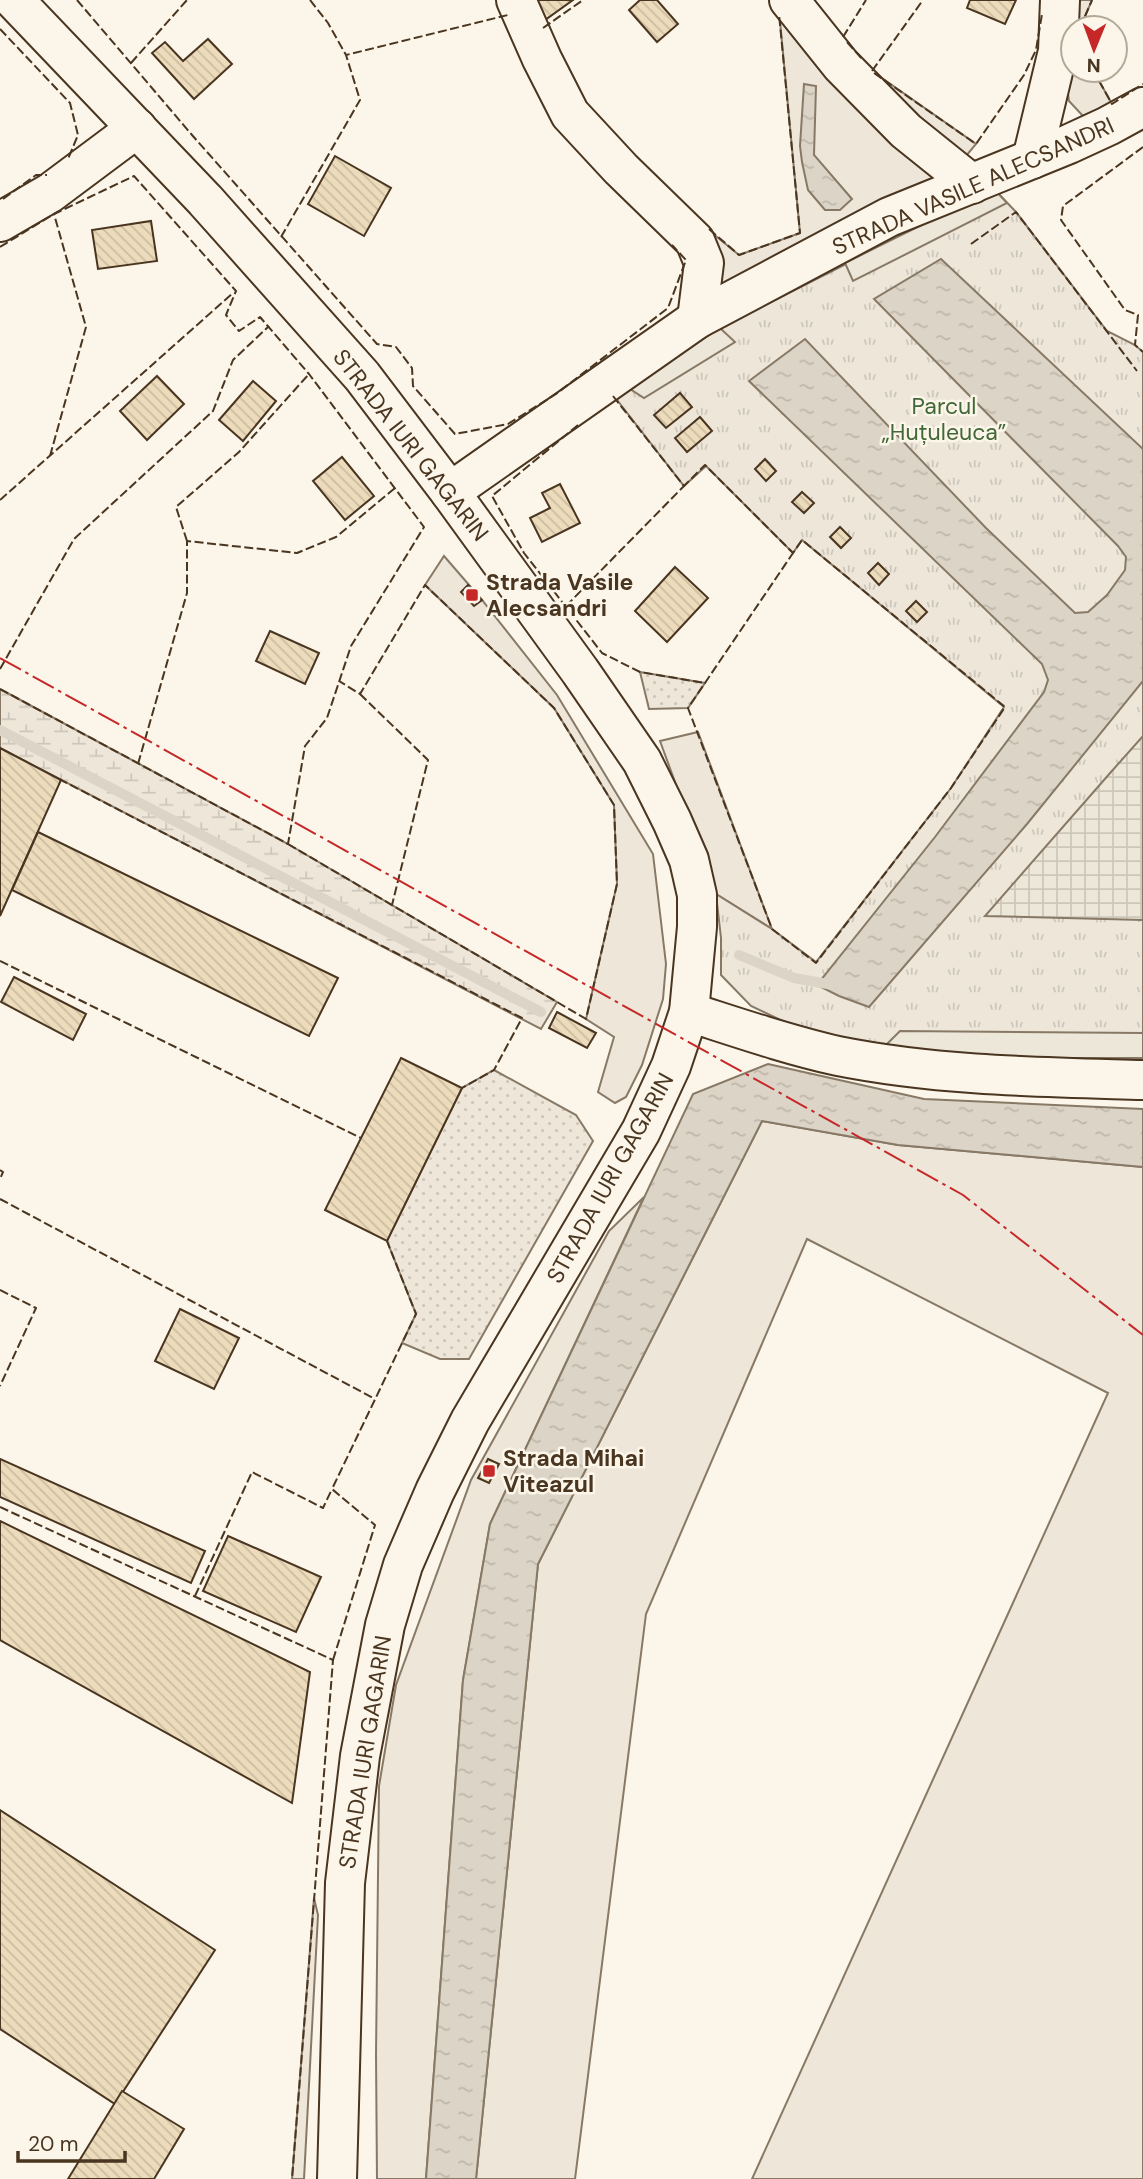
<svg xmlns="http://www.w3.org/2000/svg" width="1143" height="2179" viewBox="0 0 1143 2179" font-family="'DM Sans',sans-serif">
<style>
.grass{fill:#ede6d9;stroke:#887966;stroke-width:2}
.wetland{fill:url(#wetland-marsh);stroke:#887966;stroke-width:2}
.park{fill:url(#park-tufts);stroke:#887966;stroke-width:2}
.garden{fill:url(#garden-dots);stroke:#887966;stroke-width:2}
.parking{fill:#ede7d9;stroke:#887966;stroke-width:2}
.plaza{fill:url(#plaza-grid);stroke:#887966;stroke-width:2}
.water{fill:url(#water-ripples);stroke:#887966;stroke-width:2}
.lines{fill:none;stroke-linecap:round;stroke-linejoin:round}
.stream{stroke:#dcd4c6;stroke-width:10}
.building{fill:url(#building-back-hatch);stroke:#4a3520;stroke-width:2}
.minor-casing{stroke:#4a3520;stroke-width:42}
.major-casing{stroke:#4a3520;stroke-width:42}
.minor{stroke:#fbf6e9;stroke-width:38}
.major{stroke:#fbf6e9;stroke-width:38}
.fence{stroke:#4a3520;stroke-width:2;stroke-dasharray:9 3.5;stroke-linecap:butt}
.power{stroke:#c62828;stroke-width:2;stroke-dasharray:24 5 3.5 5;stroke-linecap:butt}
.poi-dot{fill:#c62828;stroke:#fbf6e9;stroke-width:2.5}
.labels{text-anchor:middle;stroke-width:5;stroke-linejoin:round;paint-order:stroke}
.street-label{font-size:23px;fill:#4a3520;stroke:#fbf6e9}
.park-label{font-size:23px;fill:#436837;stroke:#fbf6e9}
.poi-label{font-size:23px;font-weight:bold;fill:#4a3520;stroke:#fbf6e9;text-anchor:start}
</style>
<defs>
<pattern id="wetland-marsh" width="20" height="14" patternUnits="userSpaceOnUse" patternTransform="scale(1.75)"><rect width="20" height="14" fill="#ede6d9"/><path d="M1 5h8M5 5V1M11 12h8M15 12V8" fill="none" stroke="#cdc6ba"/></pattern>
<pattern id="park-tufts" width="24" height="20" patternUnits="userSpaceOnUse" patternTransform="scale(1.75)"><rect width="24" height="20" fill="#ede6d9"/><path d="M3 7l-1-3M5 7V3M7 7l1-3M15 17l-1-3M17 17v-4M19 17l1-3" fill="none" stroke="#cdc6ba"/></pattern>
<pattern id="garden-dots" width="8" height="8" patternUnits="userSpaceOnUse" patternTransform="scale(1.75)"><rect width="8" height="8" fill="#ede6d9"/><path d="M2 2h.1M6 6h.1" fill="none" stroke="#cdc6ba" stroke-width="1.8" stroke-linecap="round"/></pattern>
<pattern id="plaza-grid" width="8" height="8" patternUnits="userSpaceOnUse" patternTransform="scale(1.75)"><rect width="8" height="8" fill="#ede7d9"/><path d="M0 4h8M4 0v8" fill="none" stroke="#cdc7ba"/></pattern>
<pattern id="water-ripples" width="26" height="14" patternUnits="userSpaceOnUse" patternTransform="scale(1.75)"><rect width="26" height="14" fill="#dcd4c6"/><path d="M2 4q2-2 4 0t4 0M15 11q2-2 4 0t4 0" fill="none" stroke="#beb7aa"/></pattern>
<pattern id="building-back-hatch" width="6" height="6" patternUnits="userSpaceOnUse" patternTransform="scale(1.75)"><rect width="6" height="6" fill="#ecdcbc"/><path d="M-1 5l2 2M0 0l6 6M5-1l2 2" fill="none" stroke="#ccbda1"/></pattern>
</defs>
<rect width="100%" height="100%" fill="#fbf6e9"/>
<g class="grass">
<path d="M778,0L946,180L718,296L711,232L739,255L800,233Z"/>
<path d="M1073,0H1092L1080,28H1073V70H1093L1112,104L1083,116L1069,101L1065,76Z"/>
<path d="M843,37L872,71L976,144L961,162L913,125Z"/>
<path d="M444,556L482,600L557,695L653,854L666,964L663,999L642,1065L626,1097L615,1103L598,1092L614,1037L586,1019L617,884L614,805L554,708L425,585Z"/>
<path d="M698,732L772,929L716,894L660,741Z"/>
<path d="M762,1121L898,1145L1143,1167V2179H752L1108,1393L807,1239L646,1614L575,2179H476L538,1564Z"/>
<path d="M644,1197L490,1524L463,1680L426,2179H377L376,2054L379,1786L396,1685L471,1480L609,1231Z"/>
<path d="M314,1898L318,1915L304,2179H292Z"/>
</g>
<path class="wetland" d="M0,689L288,844L557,1002L541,1029L0,748Z"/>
<path class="park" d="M994,189L1016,212L1107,331L1135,345L1143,352V1058L884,1047L804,1031L751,1006L721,975V938L716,894L772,929L816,962L951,788L1004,707L802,540L793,553L706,466L684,486L614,396L720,328Z"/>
<g class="garden">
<path d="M640,672L705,683L688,708L649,709Z"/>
<path d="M494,1070L576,1115L593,1141L469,1359H440L402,1343L416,1314L387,1241L462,1088Z"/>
</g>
<g class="parking">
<path d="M994,189L1007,203L853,281L845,263Z"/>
<path d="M720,328L735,342L644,398L627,387Z"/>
<path d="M900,1031L1143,1033V1058H1009L884,1047Z"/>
</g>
<path class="plaza" d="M1143,736V920L985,916L1111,772Z"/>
<g class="water">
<path d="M804,84L816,86L814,155L852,199L840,210H825L808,190L802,162L800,146Z"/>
<path d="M941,259L1143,449V681L1027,824L869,1007L839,996L817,985L935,837L1044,692L1048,680L1042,664L749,381L805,339L986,528L1075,613L1088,612L1107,595L1125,570L1126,557L1118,546L874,299Z"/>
<path d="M768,1064L924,1099L1143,1109V1167L898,1145L762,1121L538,1564L476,2179H426L463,1680L490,1524L693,1094Z"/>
</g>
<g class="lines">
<g class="stream">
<path d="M0,730L541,1012"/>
<path d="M739,955L794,978L833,985"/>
</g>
</g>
<g class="building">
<path d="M530,0H573L545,20Z"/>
<path d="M640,0H657L678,24L657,42L629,10Z"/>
<path d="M970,0H1016L1005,24L967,8Z"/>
<path d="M208,39L232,64L194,99L152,53L165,42L183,61Z"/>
<path d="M335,156L391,188L364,236L308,204Z"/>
<path d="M151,221L157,261L98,269L92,230Z"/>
<path d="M157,376L184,404L147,440L120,411Z"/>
<path d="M253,381L276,401L243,441L219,420Z"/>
<path d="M680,393L692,407L666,428L654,415Z"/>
<path d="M700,417L712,431L687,452L675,438Z"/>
<path d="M342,457L374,496L345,520L313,481Z"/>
<path d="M765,459L776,471L766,481L755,469Z"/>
<path d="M560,484L580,523L542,542L530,518L550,508L542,493Z"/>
<path d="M802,492L814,503L804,513L792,502Z"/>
<path d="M840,527L851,538L841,548L830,537Z"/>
<path d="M878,563L889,574L879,585L868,573Z"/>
<path d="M675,567L708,598L667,642L635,611Z"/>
<path d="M468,585L482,600L474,606L461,592Z"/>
<path d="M916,601L927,612L917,622L906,611Z"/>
<path d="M270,631L319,653L305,684L256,661Z"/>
<path d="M0,748L61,780L0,916Z"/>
<path d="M38,832L338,978L309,1036L12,890Z"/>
<path d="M14,977L86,1014L73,1040L1,1002Z"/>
<path d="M557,1012L596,1033L587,1048L549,1028Z"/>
<path d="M401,1058L462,1088L387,1241L325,1210Z"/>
<path d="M180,1309L239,1338L214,1389L155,1361Z"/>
<path d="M0,1459L205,1551L191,1583L0,1497Z"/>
<path d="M488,1459L499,1464L489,1483L478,1478Z"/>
<path d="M0,1521L310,1672L292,1803L0,1640Z"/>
<path d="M228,1536L321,1577L296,1632L203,1591Z"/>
<path d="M0,1810L215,1950L115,2104L0,2029Z"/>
<path d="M122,2091L184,2129L154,2179H68Z"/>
</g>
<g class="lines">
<g class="minor-casing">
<g id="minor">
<path d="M516,0L542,59L570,114L621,169L695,241L704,263L697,319"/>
<path d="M789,0L841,65L906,131L972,184"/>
<path d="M1032,159L1058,51L1060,0"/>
<path d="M0,222L50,193L137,128"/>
<path d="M450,492L697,319L889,217L1069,144L1108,126L1143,107"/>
<path d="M689,1012C739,1028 788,1045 838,1056C938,1076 1042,1077 1143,1080"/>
</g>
</g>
<g class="major-casing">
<path id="major" d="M14,0L205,200L362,376L450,492L580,671L642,761L672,821L689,860L697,895V927L689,1012L671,1066L641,1131L470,1421L435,1491L403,1565L385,1625L360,1756L345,1883L337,2179"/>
</g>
<use href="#minor" class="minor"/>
<use href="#major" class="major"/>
<g class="fence">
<path d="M77,0L192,135L377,344L396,347L412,368L413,386L455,434L508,424L556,394L668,308L686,260L672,245"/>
<path d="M310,0L328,23L346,55"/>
<path d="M543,28L583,0"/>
<path d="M1080,28L1092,0"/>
<path d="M0,29L70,103L78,135L68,159"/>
<path d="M843,37L866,0"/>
<path d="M847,42L863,60"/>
<path d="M131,63L187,0"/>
<path d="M1093,70L1112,104L1143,84"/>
<path d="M872,71L923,0"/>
<path d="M874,73L976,144L1024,75L1036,50L1042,14"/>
<path d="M1143,147L1063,206L1061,220L1125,310L1138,315L1135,345L1143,352"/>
<path d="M3,199L36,175H47"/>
<path d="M709,229L739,255L800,233L779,14"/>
<path d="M281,237L360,100L346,55L508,15"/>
<path d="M971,244L1016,212L1137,371"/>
<path d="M0,247L54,214L134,176L236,291L226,315L239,331L260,317L309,374L424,527L351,646L327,718L305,746L288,844L0,689"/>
<path d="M613,396L684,486L705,465L793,553L802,540L1005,707L951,788L816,963L772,929L688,708L793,553"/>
<path d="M578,425L492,496L524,553L602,653L640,672L705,683"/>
<path d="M50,456L86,327L54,214"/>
<path d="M0,500L233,293"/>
<path d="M187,541L176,507L239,452L309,374"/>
<path d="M566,606L684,486"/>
<path d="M0,669L74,539L213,411L233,360L269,326"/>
<path d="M360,694L428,760L392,905"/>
<path d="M138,764L187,593V541L297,553L336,537L395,488"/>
<path d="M59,779L522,1018L494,1070L462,1088"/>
<path d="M288,844L586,1019L617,884L614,805L554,708L425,585L360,694L339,681"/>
<path d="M0,961L361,1138"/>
<path d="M0,1170L3,1172L0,1179"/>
<path d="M0,1199L375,1399"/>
<path d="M0,1290L36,1308L0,1386"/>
<path d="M0,1507L333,1660L292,2179"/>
<path d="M195,1596L252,1472L323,1508L332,1489"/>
<path d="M333,1660L375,1525L332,1489L416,1314L387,1241"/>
</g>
<path class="power" d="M0,658L963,1195L1143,1335"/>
</g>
<g class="poi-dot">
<rect x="465" y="588" width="14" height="14" rx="3.5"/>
<rect x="482" y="1464" width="14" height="14" rx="3.5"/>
</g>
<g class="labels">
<g class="street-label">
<text transform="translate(973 186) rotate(-24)" y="8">STRADA VASILE ALECSANDRI</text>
<text transform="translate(411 445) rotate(52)" y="8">STRADA IURI GAGARIN</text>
<text transform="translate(610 1178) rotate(-61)" y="8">STRADA IURI GAGARIN</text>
<text transform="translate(365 1752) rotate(-81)" y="8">STRADA IURI GAGARIN</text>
</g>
<g class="park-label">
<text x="944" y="414">Parcul<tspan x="944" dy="26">„Huțuleuca”</tspan></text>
</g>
<g class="poi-label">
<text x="486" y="590">Strada Vasile<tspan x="486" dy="26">Alecsandri</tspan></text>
<text x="503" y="1466">Strada Mihai<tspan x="503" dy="26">Viteazul</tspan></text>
</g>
</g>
<g transform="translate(1094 49) rotate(181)"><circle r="33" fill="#fbf6e9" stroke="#b4a999" stroke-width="2"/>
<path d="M0-5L12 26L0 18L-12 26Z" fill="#c62828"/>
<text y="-10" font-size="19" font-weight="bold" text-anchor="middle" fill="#4a3520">N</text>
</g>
<path d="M18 2151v10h107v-10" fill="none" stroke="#4a3520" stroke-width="3.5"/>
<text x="28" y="2151" font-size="21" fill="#4a3520" stroke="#fbf6e9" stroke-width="5" paint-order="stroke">20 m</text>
</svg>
